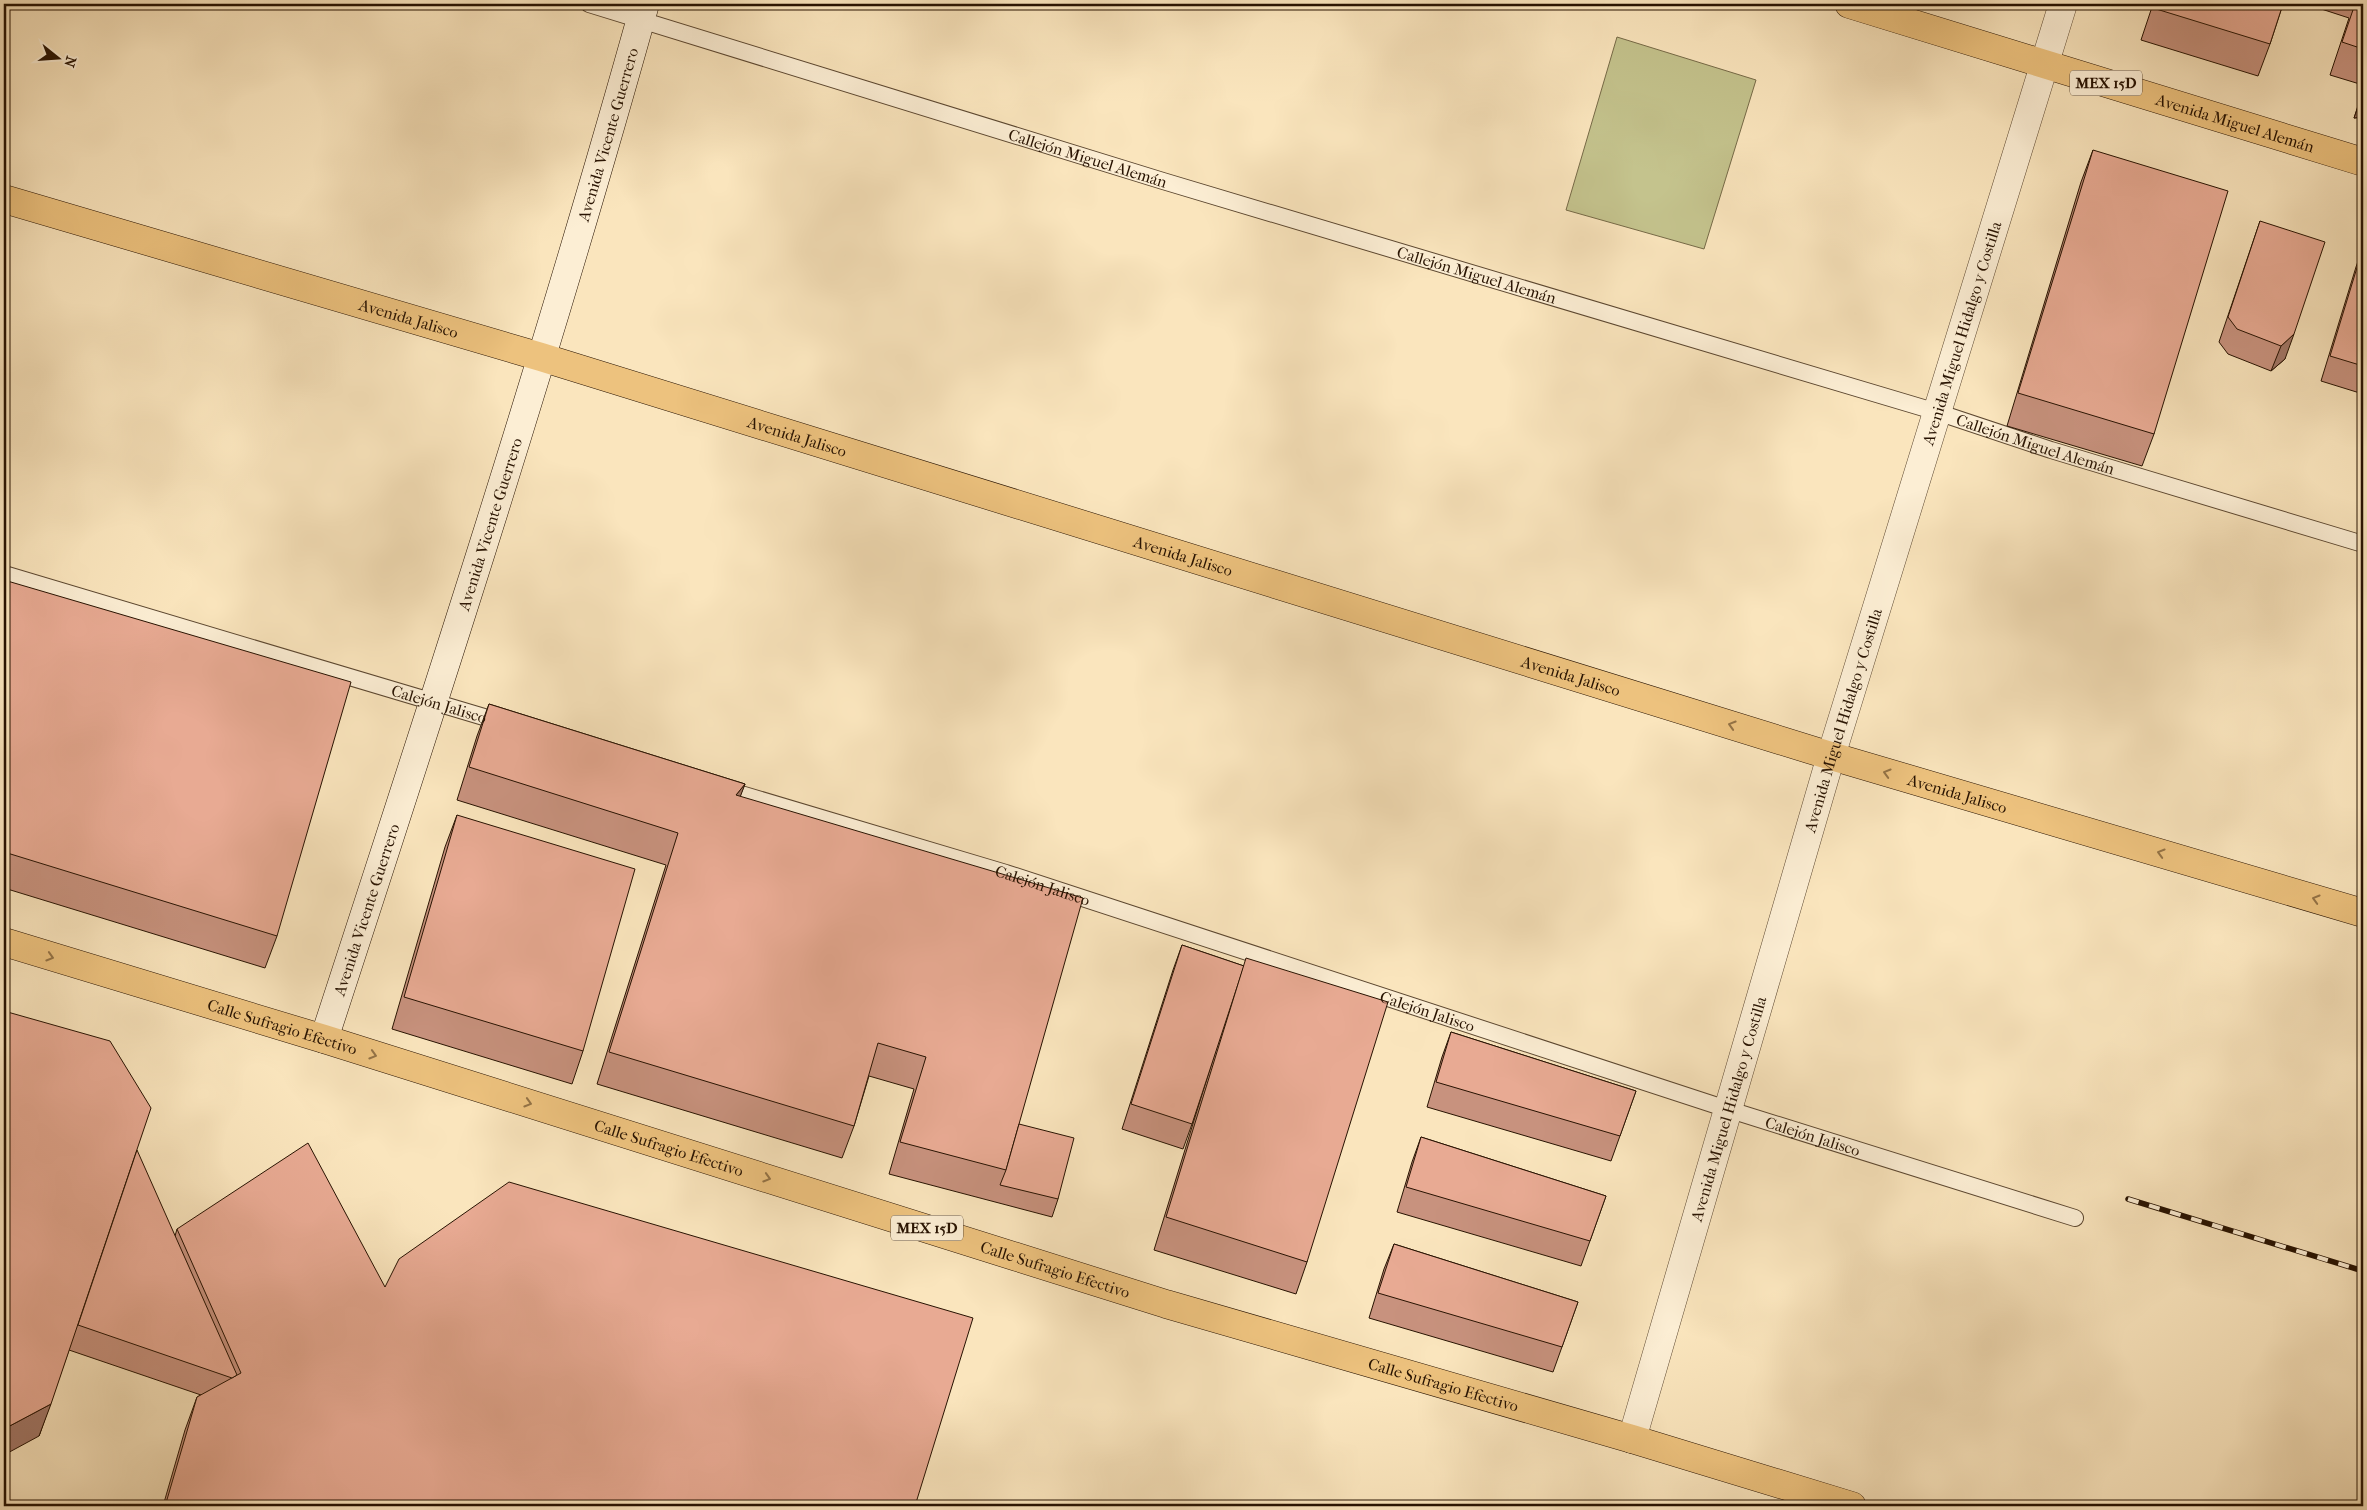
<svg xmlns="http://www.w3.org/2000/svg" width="2367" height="1510" viewBox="0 0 2367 1510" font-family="'IM FELL French Canon',serif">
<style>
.green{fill:#c4c38d;stroke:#766a47}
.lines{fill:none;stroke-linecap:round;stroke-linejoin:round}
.service-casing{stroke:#5c4730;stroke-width:18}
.tertiary-casing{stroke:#5c4730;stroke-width:29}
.secondary-casing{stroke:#271201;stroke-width:29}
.primary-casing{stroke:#271201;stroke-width:29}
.trunk-casing{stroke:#271201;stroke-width:29}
.service{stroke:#fceed4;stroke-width:16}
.tertiary{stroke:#fceed4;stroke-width:28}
.secondary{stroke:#fceed4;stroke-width:28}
.primary{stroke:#edc27e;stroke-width:28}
.trunk{stroke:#edc27e;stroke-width:28}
.rail-casing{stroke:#271201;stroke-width:5.5}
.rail{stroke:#fceed4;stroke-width:4;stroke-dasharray:11;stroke-linecap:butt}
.wall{fill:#c8927e;stroke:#271201}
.shaded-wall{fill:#a27767;stroke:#271201}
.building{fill:#e8aa93;stroke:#271201}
.oneway{stroke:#947346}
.labels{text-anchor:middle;stroke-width:4;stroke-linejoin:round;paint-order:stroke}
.shield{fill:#fceed4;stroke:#675440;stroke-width:1}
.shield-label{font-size:15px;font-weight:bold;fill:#271201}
.street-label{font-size:16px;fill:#271201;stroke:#fceed4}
</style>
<rect width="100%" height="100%" fill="#fae5bd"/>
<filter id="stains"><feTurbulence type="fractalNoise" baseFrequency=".004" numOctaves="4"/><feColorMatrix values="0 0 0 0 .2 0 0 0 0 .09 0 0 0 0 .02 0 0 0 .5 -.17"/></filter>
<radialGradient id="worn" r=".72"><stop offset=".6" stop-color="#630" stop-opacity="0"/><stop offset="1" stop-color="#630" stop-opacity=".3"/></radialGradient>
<path class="green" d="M1617,37L1756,80L1704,249L1566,210Z"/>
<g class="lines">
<g class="service-casing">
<g id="service">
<path id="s1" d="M589,4L1163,181L1937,412L2051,450L2363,544"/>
<path id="s2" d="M4,574L504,723"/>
<path id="s3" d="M721,788L1006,873L1727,1109L2075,1218"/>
</g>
</g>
<g class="tertiary-casing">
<g id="tertiary">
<path id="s4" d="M1632,1439L1831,756L2063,4"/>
</g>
</g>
<g class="secondary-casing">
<g id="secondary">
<path id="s5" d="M324,1039C436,696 548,352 645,4"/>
</g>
</g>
<g class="primary-casing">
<g id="primary">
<path id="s6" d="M4,199L541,357L1831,756L2363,913"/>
<path id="s7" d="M4,942L324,1039L1166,1304L1632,1439L1852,1506"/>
</g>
</g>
<g class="trunk-casing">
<g id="trunk">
<path id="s8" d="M1849,4L2363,162"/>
</g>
</g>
<use href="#service" class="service"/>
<use href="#tertiary" class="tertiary"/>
<use href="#secondary" class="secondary"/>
<use href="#primary" class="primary"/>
<use href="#trunk" class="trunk"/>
<g class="rail-casing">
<path id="rail" d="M2128,1199L2363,1271"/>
</g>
<use href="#rail" class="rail"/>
</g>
<g class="wall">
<path d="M2153,4H2283L2270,44L2258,76L2141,40Z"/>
<path d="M2306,4H2363V85L2330,75L2349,18Z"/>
<path d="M2363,90V117L2354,118Z"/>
<path d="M2093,150L2154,434L2142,466L2007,426L2081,182Z"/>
<path d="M2260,221L2285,359L2271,371L2228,354L2219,342Z"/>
<path d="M2363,247V394L2321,381L2356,267Z"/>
<path d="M4,580L277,936L265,968L4,888Z"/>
<path d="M489,704L745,784L740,796L1019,1124L1058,1199L1052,1217L889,1174L914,1089L869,1076L854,1126L842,1158L597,1084L666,865L457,800L477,736Z"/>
<path d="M457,815L583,1051L572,1084L392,1029L445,847Z"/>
<path d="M1182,945L1244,966L1307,1262L1296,1294L1154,1250L1217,1046L1192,1124L1183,1149L1122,1129L1173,970Z"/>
<path d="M1451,1032L1636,1091L1611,1161L1427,1107L1442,1057Z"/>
<path d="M1421,1137L1606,1196L1581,1266L1397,1212L1412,1162Z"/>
<path d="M133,1161L175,1236L177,1229L385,1287L915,1506H163L185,1430L197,1397L201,1395L69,1350L39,1436Z"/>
<path d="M1394,1244L1578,1302L1553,1372L1369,1318L1384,1269Z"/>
</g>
<g class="shaded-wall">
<path d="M2363,93V117L2354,118Z"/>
<path d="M2294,334L2285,359L2271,371L2281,346Z"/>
<path d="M745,784L733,816L736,795Z"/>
<path d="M51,1404L39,1436L4,1455V1429Z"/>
</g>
<g class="building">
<path d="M2154,4H2283L2270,44L2153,8Z"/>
<path d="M2355,4H2363V49L2342,42Z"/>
<path d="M2093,150L2228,191L2154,434L2018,393Z"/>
<path d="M2260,221L2325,242L2294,334L2281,346L2237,329L2228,317Z"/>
<path d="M2363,248V366L2330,356Z"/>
<path d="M4,580L351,682L277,936L4,852Z"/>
<path d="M489,704L745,784L736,795L1083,898L1006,1170L900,1142L926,1057L878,1043L854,1126L609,1052L678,833L469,767Z"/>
<path d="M457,815L635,869L583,1051L404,997Z"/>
<path d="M1182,945L1244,966L1192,1124L1131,1104Z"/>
<path d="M1246,958L1388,1002L1307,1262L1166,1217Z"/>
<path d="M4,1011L110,1041L151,1108L51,1404L4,1429Z"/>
<path d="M1451,1032L1636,1091L1620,1136L1436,1082Z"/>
<path d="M1019,1124L1074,1138L1058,1199L1000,1185L1006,1170Z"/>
<path d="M1421,1137L1606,1196L1590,1241L1406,1187Z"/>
<path d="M308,1143L385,1287L399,1259L509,1182L973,1318L915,1506H176L166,1503L197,1397L241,1373L177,1229Z"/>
<path d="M137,1150L237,1375L232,1378L78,1325Z"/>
<path d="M1394,1244L1578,1302L1562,1347L1378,1293Z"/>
</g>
<defs><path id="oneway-chevron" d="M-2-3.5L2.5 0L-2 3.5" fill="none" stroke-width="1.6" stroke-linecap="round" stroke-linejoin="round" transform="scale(1.25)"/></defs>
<g class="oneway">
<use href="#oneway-chevron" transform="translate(1732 725) rotate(-163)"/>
<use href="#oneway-chevron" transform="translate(1887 773) rotate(-164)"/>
<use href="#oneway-chevron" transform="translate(2161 853) rotate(-164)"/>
<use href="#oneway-chevron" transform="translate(2316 899) rotate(-164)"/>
<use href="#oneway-chevron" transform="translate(50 957) rotate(17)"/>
<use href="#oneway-chevron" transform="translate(373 1055) rotate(17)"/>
<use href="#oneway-chevron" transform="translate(528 1103) rotate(17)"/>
<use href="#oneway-chevron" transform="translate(767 1178) rotate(17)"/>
</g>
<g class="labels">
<g class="shield">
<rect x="2070" y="70.5" width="72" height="25" rx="4"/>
<rect x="891" y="1215.5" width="72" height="25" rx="4"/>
</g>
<g class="shield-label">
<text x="2106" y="88">MEX 15D</text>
<text x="927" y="1233">MEX 15D</text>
</g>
<g class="street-label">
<text dy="6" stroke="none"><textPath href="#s8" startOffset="404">Avenida Miguel Alemán</textPath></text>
<text dy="6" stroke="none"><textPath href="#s5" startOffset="948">Avenida Vicente Guerrero</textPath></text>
<text dy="6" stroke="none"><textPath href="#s1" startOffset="522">Callejón Miguel Alemán</textPath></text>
<text dy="6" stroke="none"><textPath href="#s1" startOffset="928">Callejón Miguel Alemán</textPath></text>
<text dy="6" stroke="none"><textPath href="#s6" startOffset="422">Avenida Jalisco</textPath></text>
<text dy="6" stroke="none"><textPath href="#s4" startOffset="1154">Avenida Miguel Hidalgo y Costilla</textPath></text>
<text dy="6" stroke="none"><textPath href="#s6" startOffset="828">Avenida Jalisco</textPath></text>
<text dy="6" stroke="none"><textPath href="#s1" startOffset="1512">Callejón Miguel Alemán</textPath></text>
<text dy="6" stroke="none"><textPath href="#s5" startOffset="541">Avenida Vicente Guerrero</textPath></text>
<text dy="6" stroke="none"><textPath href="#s6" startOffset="1232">Avenida Jalisco</textPath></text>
<text dy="6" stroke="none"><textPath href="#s6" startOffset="1638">Avenida Jalisco</textPath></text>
<text dy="6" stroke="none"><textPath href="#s2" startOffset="454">Calejón Jalisco</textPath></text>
<text dy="6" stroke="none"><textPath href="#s4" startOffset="749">Avenida Miguel Hidalgo y Costilla</textPath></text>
<text dy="6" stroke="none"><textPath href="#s6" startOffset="2042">Avenida Jalisco</textPath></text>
<text dy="6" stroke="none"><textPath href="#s3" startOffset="336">Calejón Jalisco</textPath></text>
<text dy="6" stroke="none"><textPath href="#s5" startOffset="136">Avenida Vicente Guerrero</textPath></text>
<text dy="6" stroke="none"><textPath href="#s3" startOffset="741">Calejón Jalisco</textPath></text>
<text dy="6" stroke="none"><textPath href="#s7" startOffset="291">Calle Sufragio Efectivo</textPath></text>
<text dy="6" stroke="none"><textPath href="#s4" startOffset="344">Avenida Miguel Hidalgo y Costilla</textPath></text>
<text dy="6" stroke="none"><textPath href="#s3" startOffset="1146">Calejón Jalisco</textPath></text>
<text dy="6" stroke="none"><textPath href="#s7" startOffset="696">Calle Sufragio Efectivo</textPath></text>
<text dy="6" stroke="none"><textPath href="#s7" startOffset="1101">Calle Sufragio Efectivo</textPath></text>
<text dy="6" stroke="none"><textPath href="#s7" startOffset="1506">Calle Sufragio Efectivo</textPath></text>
</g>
</g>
<rect width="2367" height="1510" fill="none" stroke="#fae5bd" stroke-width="20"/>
<rect x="5" y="5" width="2357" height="1500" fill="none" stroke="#271201" stroke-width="2.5"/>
<rect x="10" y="10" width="2347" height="1490" fill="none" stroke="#271201"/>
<g transform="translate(58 58) rotate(107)" stroke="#fceed4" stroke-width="4" paint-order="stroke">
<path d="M0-4L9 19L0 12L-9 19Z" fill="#271201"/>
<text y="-8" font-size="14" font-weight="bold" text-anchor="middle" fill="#271201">N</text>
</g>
<rect width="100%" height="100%" filter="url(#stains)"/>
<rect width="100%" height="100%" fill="url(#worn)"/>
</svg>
